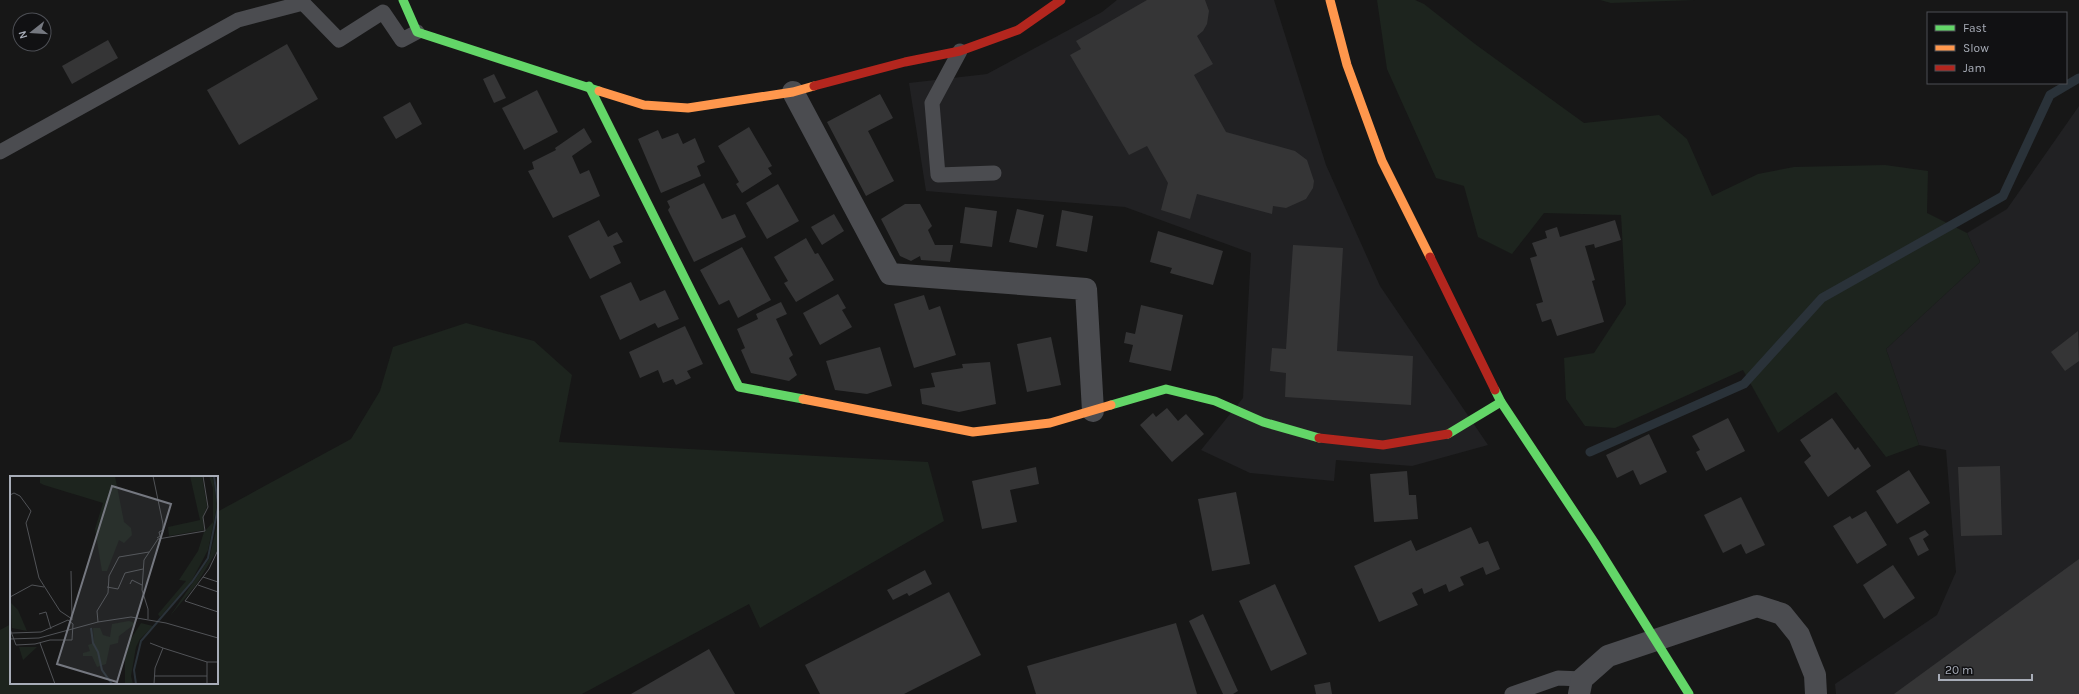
<svg xmlns="http://www.w3.org/2000/svg" width="2079" height="694" viewBox="0 0 2079 694" font-family="Karla,sans-serif">
<style>
.built{fill:#212123}
.green{fill:#1d241e}
.lines{fill:none;stroke-linecap:round;stroke-linejoin:round}
.stream{stroke:#2a3239;stroke-width:9}
.building{fill:#353536}
.lane{stroke:#4b4c50;stroke-width:15}
.street{stroke:#4b4c50;stroke-width:22}
.fast{stroke:#63d668;stroke-width:9}
.slow{stroke:#ff974d;stroke-width:9}
.jam{stroke:#b3261e;stroke-width:9}
.inset-river{fill:none;stroke:#2a3239;stroke-width:2}
.inset-road{fill:none;stroke:#515357;stroke-width:1}
.view{fill:#757880;fill-opacity:0.15;stroke:#757880;stroke-width:2}
.inset-edge{fill:none;stroke:#a8adb8;stroke-width:2}
</style>
<rect width="100%" height="100%" fill="#171717"/>
<g class="built">
<path d="M1117,0H1274L1326,165L1380,286L1488,445L1412,466L1336,460L1334,481L1250,473L1201,450L1243,398L1251,253L1125,207L926,191L909,83L987,74L1102,12Z"/>
<path d="M2079,106V694H1836L1835,684L1937,615L1956,572L1946,450L1919,445L1886,349L1980,262L1967,233L2007,209Z"/>
</g>
<g class="green">
<path d="M1377,0H1415L1424,4L1475,44L1584,123L1659,115L1687,139L1712,196L1758,174L1794,167L1885,165L1928,171L1927,213L1967,233L1980,262L1886,349L1919,445L1886,457L1836,392L1778,433L1743,370L1615,428L1585,426L1566,399L1564,358L1594,353L1626,304L1621,215L1544,213L1512,254L1478,237L1464,186L1436,178L1387,69Z"/>
<path d="M1600,0H1695L1611,3Z"/>
<path d="M466,323L534,341L572,375L559,442L928,462L944,521L760,628L749,604L582,694H0V630L11,624V683H217V512L351,439L380,391L393,347Z"/>
</g>
<g class="lines">
<path class="stream" d="M1590,452L1744,384L1822,298L2003,196L2050,95L2079,78"/>
</g>
<g class="building">
<path d="M1147,0H1205L1209,11L1207,24L1203,31L1197,36L1213,64L1194,75L1226,132L1295,151L1307,160L1314,181L1313,188L1306,199L1286,208L1273,206L1272,214L1197,194L1190,219L1161,210L1168,183L1147,146L1129,155L1070,55L1081,49L1076,41Z"/>
<path d="M108,40L118,58L72,84L62,66Z"/>
<path d="M287,44L318,99L239,145L207,90Z"/>
<path d="M494,74L506,98L494,103L483,79Z"/>
<path d="M537,90L558,132L524,150L502,108Z"/>
<path d="M880,94L893,118L868,131L894,181L866,196L827,122Z"/>
<path d="M410,102L422,124L396,139L383,117Z"/>
<path d="M749,127L772,166L768,168L772,174L742,193L736,184L739,182L718,146Z"/>
<path d="M584,128L592,142L572,156L580,174L589,170L600,196L553,218L528,171L534,169L532,162L556,150L555,148Z"/>
<path d="M658,130L662,139L678,133L683,144L695,138L705,162L697,166L701,176L661,193L638,139Z"/>
<path d="M704,183L722,219L735,214L746,237L694,262L668,210L670,207L667,201Z"/>
<path d="M778,184L799,221L767,239L746,203Z"/>
<path d="M905,204H920L932,226L928,230L935,245H953L950,262L921,260L920,256L911,261L900,256L881,219Z"/>
<path d="M965,207L997,211L992,247L960,243Z"/>
<path d="M1017,209L1044,215L1037,248L1009,242Z"/>
<path d="M1062,210L1093,216L1087,252L1056,246Z"/>
<path d="M834,214L844,231L822,245L811,227Z"/>
<path d="M599,220L608,237L617,232L623,242L613,246L621,263L590,279L568,236Z"/>
<path d="M1615,220L1621,240L1595,248L1594,244L1585,246L1595,280L1592,281L1604,322L1557,336L1551,319L1542,322L1536,304L1543,302L1530,258L1537,256L1532,243L1547,238L1545,231L1557,227L1560,237Z"/>
<path d="M1158,231L1223,251L1213,285L1170,273L1172,268L1150,262Z"/>
<path d="M806,238L815,254L818,253L834,280L796,302L784,283L788,281L774,257Z"/>
<path d="M1293,245L1343,248L1337,351L1413,356L1411,405L1285,397L1286,373L1270,371L1272,348L1286,349Z"/>
<path d="M742,247L771,300L738,318L729,300L719,305L700,270Z"/>
<path d="M631,282L640,301L665,290L679,319L658,328L655,323L620,340L600,296Z"/>
<path d="M838,294L846,308L842,310L852,327L820,345L803,313Z"/>
<path d="M924,295L929,310L940,306L956,355L914,368L894,304Z"/>
<path d="M781,302L787,314L776,319L793,355L789,358L797,375L789,381L751,373L741,350L745,348L737,329L758,319L756,314Z"/>
<path d="M1141,305L1183,315L1171,371L1129,362L1133,345L1124,343L1126,332L1135,334Z"/>
<path d="M685,326L703,364L687,371L691,378L676,385L673,379L663,383L658,370L640,378L629,352Z"/>
<path d="M2078,331L2079,361L2065,371L2051,352Z"/>
<path d="M1051,337L1061,385L1027,392L1017,344Z"/>
<path d="M880,347L892,386L867,394L835,390L826,361Z"/>
<path d="M990,362L996,404L959,412L922,404L920,389L935,387L931,373L963,368L962,364Z"/>
<path d="M1167,408L1178,421L1186,414L1204,434L1172,462L1140,425L1153,413L1156,417Z"/>
<path d="M1728,418L1745,451L1706,471L1696,452L1700,450L1692,436Z"/>
<path d="M1832,418L1855,450L1858,447L1871,466L1828,497L1804,462L1811,456L1800,440Z"/>
<path d="M1649,434L1667,472L1640,485L1633,470L1617,478L1606,455Z"/>
<path d="M2000,466L2002,535L1961,536L1958,467Z"/>
<path d="M1036,467L1039,484L1010,490L1017,522L982,529L972,481Z"/>
<path d="M1909,470L1930,503L1897,524L1876,491Z"/>
<path d="M1407,471L1409,495H1416L1418,519L1374,522L1370,474Z"/>
<path d="M1236,492L1250,564L1212,571L1198,499Z"/>
<path d="M1741,497L1765,545L1746,554L1741,544L1723,553L1704,515Z"/>
<path d="M1866,511L1887,545L1857,564L1833,526L1850,516L1852,519Z"/>
<path d="M1471,527L1479,544L1488,541L1500,569L1486,575L1483,567L1460,577L1464,585L1449,592L1446,584L1424,594L1422,588L1412,593L1418,605L1379,622L1354,566L1411,540L1416,551Z"/>
<path d="M1925,530L1929,535L1923,539L1929,550L1918,556L1909,538Z"/>
<path d="M2079,559V694H1894Z"/>
<path d="M1893,565L1915,598L1884,619L1863,585Z"/>
<path d="M925,570L932,584L909,596L907,593L893,600L887,590Z"/>
<path d="M1275,584L1307,654L1271,671L1239,601Z"/>
<path d="M949,592L981,655L904,694H820L805,665Z"/>
<path d="M1203,614L1238,691L1233,694H1223L1189,621Z"/>
<path d="M1176,623L1197,694H1036L1027,666Z"/>
<path d="M709,649L735,694H631Z"/>
<path d="M1330,682L1332,694H1316L1314,685Z"/>
</g>
<g class="lines">
<g class="lane">
<path d="M960,51L932,103L938,175L994,173"/>
<path d="M0,152L238,20L303,3L339,40L383,12L402,40L417,32"/>
<path d="M1512,694L1558,678L1582,679"/>
</g>
<g class="street">
<path d="M793,92L890,274L1086,289L1093,411"/>
<path d="M1579,694L1582,679L1608,656L1757,606L1782,614L1799,635L1815,675L1816,694"/>
</g>
<g class="fast">
<path d="M403,0L417,32L599,91"/>
<path d="M589,86L739,387L803,399"/>
<path d="M1495,390L1501,402L1594,542L1689,694"/>
<path d="M1111,405L1166,389L1215,401L1263,422L1319,438"/>
<path d="M1448,434L1501,402"/>
</g>
<g class="slow">
<path d="M1330,0L1347,65L1382,161L1430,257"/>
<path d="M599,91L644,105L688,108L793,92L814,86"/>
<path d="M803,399L973,432L1050,423L1111,405"/>
</g>
<g class="jam">
<path d="M814,86L905,62L960,51L1018,30L1061,0"/>
<path d="M1430,257L1495,390"/>
<path d="M1319,438L1383,445L1448,434"/>
</g>
</g>
<g transform="translate(10 476)">
<rect width="208" height="208" fill="#171717"/>
<path d="M30,0H105L114,46L121,52L122,59L114,67L109,64L97,95H92L85,53L93,27L34,9L30,7ZM180,0H192L197,30L193,41L194,54L159,60L158,51L190,44ZM199,0H202L204,7L207,30L198,74L181,106L150,141L148,138L176,105L169,104L188,75L194,56L203,46V12ZM208,46V73L186,109L160,140L199,83ZM0,126L8,134L17,155L2,152ZM119,145L126,147L109,160L108,167L100,169L96,188L87,191L82,180H73V177L80,175L78,169L84,167L83,152H90L93,159L100,161L102,148ZM131,147L143,150L130,163L126,171L121,200L123,208H115V182L119,166ZM9,171H27L13,184Z" fill="#1d241e"/>
<path class="inset-river" d="M204,0L208,28M81,152L83,167L88,176L92,194L102,208M126,208L124,194L131,165L182,106L198,82L208,31"/>
<path class="inset-road" d="M143,0L153,48V54L149,56L150,60L147,62M0,19L4,17L10,20L21,35L16,47L29,102L50,135L62,143M208,74L199,93L175,125L208,136M61,95L62,144M193,101L208,106M120,108L122,104L132,109M188,109L208,116M97,111L108,113L115,97L133,93M0,121L22,109L34,111M29,138L36,136L41,153M138,143V133L132,114L134,84L148,63L195,55L193,41L198,31L193,0M88,146L87,135L98,117L99,100L109,81L139,76M0,153L6,169L25,168L40,164H62L63,148L58,144L31,156L2,157M0,163L29,162L88,146L121,141L156,147L208,162M30,167L45,208M140,167L153,172M144,200H197M144,208L145,192L153,172L197,186H208M197,208V186"/>
<path class="view" d="M102,10L161,28L107,206L47,188Z"/>
<rect width="208" height="208" class="inset-edge"/>
</g>
<rect x="1927" y="12" width="140" height="72" fill="#111113" stroke="#4d4f55"/>
<rect x="1935" y="25" width="20" height="6" fill="#63d668" stroke="#4d4f55"/>
<text x="1963" y="32" font-size="12" fill="#a8adb8">Fast</text>
<rect x="1935" y="45" width="20" height="6" fill="#ff974d" stroke="#4d4f55"/>
<text x="1963" y="52" font-size="12" fill="#a8adb8">Slow</text>
<rect x="1935" y="65" width="20" height="6" fill="#b3261e" stroke="#4d4f55"/>
<text x="1963" y="72" font-size="12" fill="#a8adb8">Jam</text>
<g transform="translate(32 32) rotate(253)"><circle r="19" fill="#111113" stroke="#4d4f55"/>
<path d="M0-3L7 15L0 10L-7 15Z" fill="#757880"/>
<text y="-6" font-size="11" font-weight="bold" text-anchor="middle" fill="#a8adb8">N</text>
</g>
<path d="M1939 674v6h93v-6" fill="none" stroke="#a8adb8" stroke-width="2"/>
<text x="1945" y="674" font-size="12" fill="#a8adb8" stroke="#111113" stroke-width="3" paint-order="stroke">20 m</text>
</svg>
